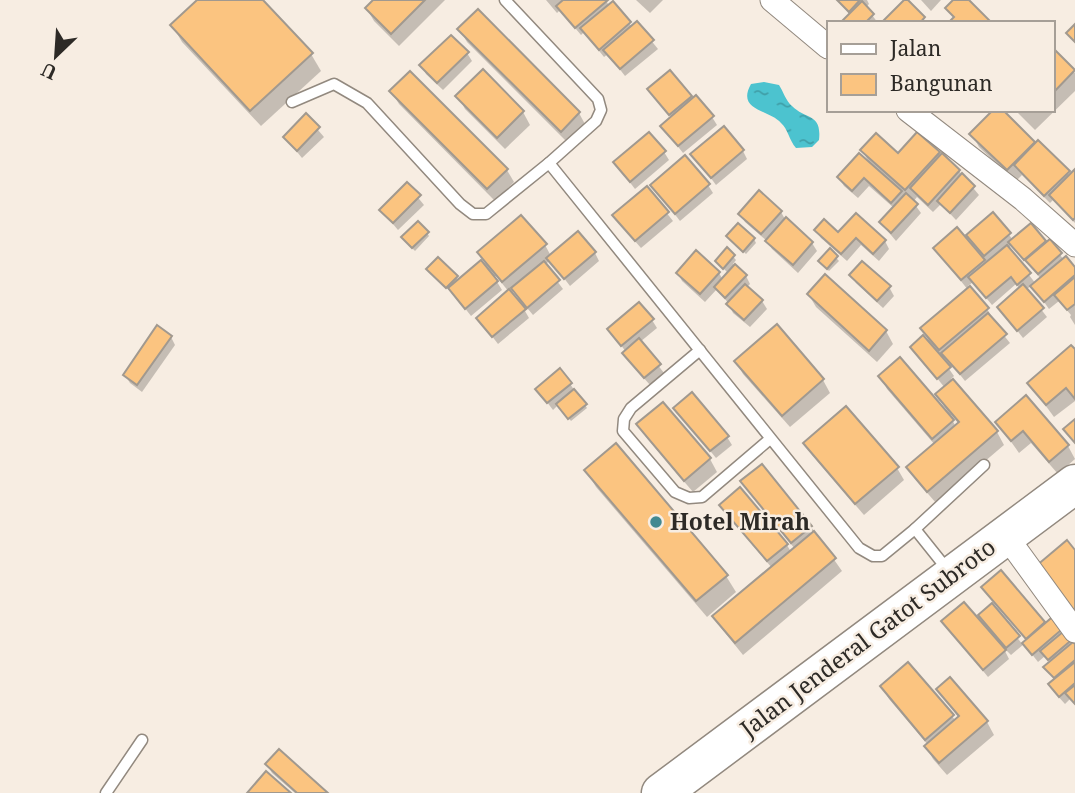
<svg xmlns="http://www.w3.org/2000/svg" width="1075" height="793" viewBox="0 0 1075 793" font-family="'Noto Serif',serif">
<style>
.water{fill:url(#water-ripples)}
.shadow{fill:#0003;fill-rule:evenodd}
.building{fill:#fbc480;stroke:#a1998f;stroke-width:2}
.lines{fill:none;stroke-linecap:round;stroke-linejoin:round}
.service-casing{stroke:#92897f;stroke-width:13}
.minor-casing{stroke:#92897f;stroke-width:25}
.trunk-casing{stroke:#92897f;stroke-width:41}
.service{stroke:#fff;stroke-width:10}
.minor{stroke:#fff;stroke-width:23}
.trunk{stroke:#fff;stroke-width:38}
.poi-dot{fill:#428991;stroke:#f7ede2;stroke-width:2.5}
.labels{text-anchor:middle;stroke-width:5;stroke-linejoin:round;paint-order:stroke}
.poi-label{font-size:23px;font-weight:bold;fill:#2d2a26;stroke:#f7ede2;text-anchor:start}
.street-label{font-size:23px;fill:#2d2a26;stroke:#f7ede2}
</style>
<defs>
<pattern id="water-ripples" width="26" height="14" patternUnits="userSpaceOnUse" patternTransform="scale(1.75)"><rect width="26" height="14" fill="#4cc3cf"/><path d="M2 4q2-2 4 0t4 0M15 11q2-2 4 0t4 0" fill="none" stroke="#409fa8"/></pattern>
</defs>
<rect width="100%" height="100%" fill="#f7ede2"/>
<path class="water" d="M764,82L779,85C783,91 786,101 792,106C806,120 822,113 819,140L812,147L796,148C789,140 788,129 781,123C769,109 736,111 751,84Z"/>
<g class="shadow">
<path d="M200,0H261L311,54L321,71L261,126L182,42L172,25Z"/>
<path d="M376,0H445L399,46L374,21L367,9Z"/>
<path d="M546,0H606L609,6L613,3L632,27L637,23L658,49L625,76L608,54L604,57L584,32L581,35L560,10L557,13Z"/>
<path d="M636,0H663L650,13Z"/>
<path d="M837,0H867L869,4L866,7L878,23H842L850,15Z"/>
<path d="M921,0H941L931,11Z"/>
<path d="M478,12L579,113L586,126L569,144L467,42L460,30Z"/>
<path d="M1052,50L1075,73V91L1035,130L1015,110H1052Z"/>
<path d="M467,53L472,61L443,90L426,74L422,66Z"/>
<path d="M483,71L523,112L530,125L505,149L465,109L458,96Z"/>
<path d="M650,90L691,97L712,117L717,125L683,153L662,126L672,118Z"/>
<path d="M392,92L507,170L514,182L495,201L399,104Z"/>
<path d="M306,116L324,137L302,158L285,137Z"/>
<path d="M972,134L1034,143L1070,176L1075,172V223L1053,200L1050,203L1022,175L1015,182L979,147Z"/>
<path d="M862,150L898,156L938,153L959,171L979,195L956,220L941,204L933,212L917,197L913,202L921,213L896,241L881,223L894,208L869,186L858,198L844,186L839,178L870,164Z"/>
<path d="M743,151L747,159L716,185L693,154Z"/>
<path d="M664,152L669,160L635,189L615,163Z"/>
<path d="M407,184L424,205L398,230L381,210Z"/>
<path d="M652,185H708L713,193L680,221Z"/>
<path d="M647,188L673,221L641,248L619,223Z"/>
<path d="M759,193L781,212L786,221L812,243L817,251L798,273L772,249L767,241L745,222L740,214Z"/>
<path d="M993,214L1013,240L1031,226L1047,244L1050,242L1064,260L1075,269V325L1070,317L1071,315L1059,301L1049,309L1032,285L1026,290L1047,317L1023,338L999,307L1020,289L1016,284L992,305L973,282L968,286L987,309L992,317L990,318L1010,343L965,381L945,356L942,359L954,376L951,379L997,432L1004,445L936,503L916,480L908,467L935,445L887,389L880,376L948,412L937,395L945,388L912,347L930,343L922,328L968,290L935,248L974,250L976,249L968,235ZM1012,245L1041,279L1036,284L1008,248ZM951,415L959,424L956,427L950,416Z"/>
<path d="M816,230L885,241L889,249L879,261L861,245L847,261L821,238Z"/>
<path d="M427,233L429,236L415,251L405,241Z"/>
<path d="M728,237L754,239L756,243L746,254Z"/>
<path d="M545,245L551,256L595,253L599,261L570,286L550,260L545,265L563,289L533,315L523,303L521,304L529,318L498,344L478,318L509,292L496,276L494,277L502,290L471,316L450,289L449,290L431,273L456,277L459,281L488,269L479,252ZM514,291L521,303L519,304L511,293Z"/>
<path d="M727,250L736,260L733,264L746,276L750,284L747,287L762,301L767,309L750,327L733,313L729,304L717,289L705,302L682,281L678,273H719L723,280L728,273L719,264Z"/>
<path d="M830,251L839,261L829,271L822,264Z"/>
<path d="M851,275L889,287L894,296L883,308L856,283Z"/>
<path d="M825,277L886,331L893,344L877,362L816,307L809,295Z"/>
<path d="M652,320L657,328L640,342L664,373L650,385L629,361L624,353L626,352L609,329Z"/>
<path d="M777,326L823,380L830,393L790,427L743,374L736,361Z"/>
<path d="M171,337L175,345L142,392L130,383L125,375Z"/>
<path d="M1075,352V401L1054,417L1029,383Z"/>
<path d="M570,384L587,408L571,421L558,405L553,410L537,389Z"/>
<path d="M1026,397L1068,446L1075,459L1058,474L1031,443L1019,453L997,422Z"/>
<path d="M663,404L710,459L717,472L693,492L646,437L639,424Z"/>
<path d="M675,408L727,437L732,445L716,458Z"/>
<path d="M805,443L897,468L904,480L864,515L813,456Z"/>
<path d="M586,470L726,576L736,592L707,617L596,487Z"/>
<path d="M743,482L811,527L842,571L743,655L722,629L714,617L772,568L729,517L721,505L787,545L791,552L795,549L750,494Z"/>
<path d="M1001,573L1046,625L1057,616L1075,642L1072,644L1075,647V705L1070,699L1065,704L1055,693L1051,685L1055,681L1046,667L1051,662L1045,656L1038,662L1024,644L1011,655L1003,647L1009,659L988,677L943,622L976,619L992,606L1023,645L1027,641L983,588Z"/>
<path d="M908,664L956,721L959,718L938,690L950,679L987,722L994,735L947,775L933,759L926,746L928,745L889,699L882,687Z"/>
<path d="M267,764L325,793H295L272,773Z"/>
</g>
<g class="building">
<path d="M197,0H263L313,53L250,111L170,25Z"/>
<path d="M373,0H425L391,34L365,8Z"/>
<path d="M563,0H608L575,28L556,6Z"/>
<path d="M837,0H860L849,12Z"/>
<path d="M904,0H908L925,17L920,23H881Z"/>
<path d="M953,0H969L991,22L948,23L954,17L945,8Z"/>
<path d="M613,1L631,22L599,50L580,28Z"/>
<path d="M862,1L874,14L865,23H840Z"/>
<path d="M478,9L580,112L561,132L457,29Z"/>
<path d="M637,21L654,40L620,69L603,50Z"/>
<path d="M1075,24V42L1066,33Z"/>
<path d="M451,35L469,52L437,83L419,65Z"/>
<path d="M1052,47L1075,70L1052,94Z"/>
<path d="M483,69L524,111L497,138L455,96Z"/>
<path d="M670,70L692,96L669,115L647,89Z"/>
<path d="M410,71L508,169L487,189L389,91Z"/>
<path d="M696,95L714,116L678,146L660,126Z"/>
<path d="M993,110H1003L1035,142L1007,170L969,134Z"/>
<path d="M306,113L320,127L297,151L283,137Z"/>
<path d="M724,126L744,150L711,178L690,154Z"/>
<path d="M649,132L666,151L630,182L613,162Z"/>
<path d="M917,132L940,152L905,190L860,150L876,133L898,153Z"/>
<path d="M1038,140L1070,171L1044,196L1014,165Z"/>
<path d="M859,153L902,191L891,203L864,178L852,191L837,177Z"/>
<path d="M942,153L960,170L928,205L910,188Z"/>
<path d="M685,155L710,184L675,214L650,185Z"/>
<path d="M1075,169V218L1073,220L1049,195Z"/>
<path d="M962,173L975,186L950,213L937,201Z"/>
<path d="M407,182L421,195L393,223L379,210Z"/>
<path d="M647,186L669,212L635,241L612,215Z"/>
<path d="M759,190L782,211L761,234L738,214Z"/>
<path d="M906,193L918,204L891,233L879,222Z"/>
<path d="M993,212L1011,233L984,256L966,235Z"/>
<path d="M856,213L886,240L873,254L856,238L841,254L814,230L824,219L838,232Z"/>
<path d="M521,215L547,244L502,282L477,252Z"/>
<path d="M786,217L813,242L793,265L765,241Z"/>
<path d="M418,221L429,232L412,248L401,237Z"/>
<path d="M738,223L755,238L743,252L726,236Z"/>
<path d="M1031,223L1046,241L1024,260L1008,242Z"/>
<path d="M957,227L985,260L961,280L933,248Z"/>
<path d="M578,231L596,252L564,279L546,258Z"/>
<path d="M1050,239L1062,253L1038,274L1025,260Z"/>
<path d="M1007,245L1031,273L1017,285L1011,277L986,298L968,277Z"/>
<path d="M727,247L735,255L723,269L715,261Z"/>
<path d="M830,248L838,256L827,269L818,261Z"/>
<path d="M696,250L720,272L700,294L676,273Z"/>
<path d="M1066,256L1075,267V275L1044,302L1030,286Z"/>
<path d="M438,257L458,276L446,288L426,269Z"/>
<path d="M481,260L498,281L465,309L448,288Z"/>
<path d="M544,261L560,280L527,308L511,288Z"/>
<path d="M862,261L891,286L877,301L849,275Z"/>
<path d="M735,264L747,275L725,298L714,287Z"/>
<path d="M825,274L887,330L869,351L807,294Z"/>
<path d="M1075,277V304L1067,310L1054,295Z"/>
<path d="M745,284L763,300L744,320L726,304Z"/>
<path d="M1023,284L1044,308L1017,331L997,307Z"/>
<path d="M970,286L989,308L939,350L920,328Z"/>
<path d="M509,289L526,309L492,337L476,318Z"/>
<path d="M639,302L654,319L621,346L607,329Z"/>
<path d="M988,313L1007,334L960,374L941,353Z"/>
<path d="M777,324L824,379L782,416L734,361Z"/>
<path d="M157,325L172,336L137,385L123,375Z"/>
<path d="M923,335L951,367L937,379L910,347Z"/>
<path d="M639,338L661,364L644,378L622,353Z"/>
<path d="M1071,345L1075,349V399L1066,388L1046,405L1027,383Z"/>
<path d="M900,357L954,420L932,439L878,376Z"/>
<path d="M560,368L572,383L547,403L535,389Z"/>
<path d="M953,379L998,431L927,492L906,467L959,422L935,394Z"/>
<path d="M574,389L587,404L568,419L556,404Z"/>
<path d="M692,392L729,436L710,451L673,408Z"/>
<path d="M1026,395L1069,445L1049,462L1023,431L1011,441L995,422Z"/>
<path d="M663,402L711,458L684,481L636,424Z"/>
<path d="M846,406L899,467L855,504L803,443Z"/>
<path d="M1075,419V443L1063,429Z"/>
<path d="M616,443L728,575L696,601L584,470Z"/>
<path d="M762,464L812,526L791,543L740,481Z"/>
<path d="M740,487L788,544L767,561L719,505Z"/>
<path d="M814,531L836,558L735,643L712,616Z"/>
<path d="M1067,540L1075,550V612L1036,566Z"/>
<path d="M1001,570L1045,622L1026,639L981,587Z"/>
<path d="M964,602L1006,650L983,670L941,621Z"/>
<path d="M992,603L1020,636L1006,648L978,615Z"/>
<path d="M1057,613L1067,625L1032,655L1022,643Z"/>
<path d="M1070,626L1075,637L1048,660L1040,651Z"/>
<path d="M1073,642L1075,644V660L1054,678L1043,667Z"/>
<path d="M908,662L954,715L925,740L880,686Z"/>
<path d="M1075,662V683L1059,697L1048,684Z"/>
<path d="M950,677L988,721L939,763L924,746L959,716L936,689Z"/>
<path d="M1075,685V704L1065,693Z"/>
<path d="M279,749L328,793H297L265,764Z"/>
<path d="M266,771L291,793H247Z"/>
</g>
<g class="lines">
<g class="service-casing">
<g id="service">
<path d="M505,0L598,99L601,110L596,121L549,163"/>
<path d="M292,102L334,84L367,103L460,204L473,214H486L549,163L859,548L873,556H882L915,529"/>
<path d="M700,350L631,408L624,419L623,431L675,492L689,498L702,497L770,439"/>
<path d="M947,569L915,529L984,465"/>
<path d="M106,793L142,740"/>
</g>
</g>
<g class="minor-casing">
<g id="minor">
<path d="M772,0L828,47"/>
<path d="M908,110L1023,199L1075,245"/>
<path d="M1006,536L1075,631"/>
</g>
</g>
<g class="trunk-casing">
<path id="trunk" d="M661,793L1075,484"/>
</g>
<use href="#service" class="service"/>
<use href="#minor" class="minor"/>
<use href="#trunk" class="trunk"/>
</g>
<circle class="poi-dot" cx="656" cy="522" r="7"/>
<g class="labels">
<g class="poi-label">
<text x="670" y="530">Hotel Mirah</text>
</g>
<g class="street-label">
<text transform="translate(868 638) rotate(-37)" y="8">Jalan Jenderal Gatot Subroto</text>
</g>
</g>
<rect x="827" y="21" width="228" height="91" fill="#f7ede2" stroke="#a69f97" stroke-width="2"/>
<rect x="841" y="44" width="35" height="10" fill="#ffffff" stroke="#a69f97" stroke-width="2"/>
<text x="890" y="56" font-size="21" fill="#2d2a26">Jalan</text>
<rect x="841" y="74" width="35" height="21" fill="#fbc480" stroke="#a69f97" stroke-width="2"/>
<text x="890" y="91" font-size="21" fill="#2d2a26">Bangunan</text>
<g transform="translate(56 56) rotate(205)" stroke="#f7ede2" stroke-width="5" paint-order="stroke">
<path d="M0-5L12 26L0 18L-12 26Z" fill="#2d2a26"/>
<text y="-10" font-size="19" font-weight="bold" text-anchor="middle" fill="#2d2a26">U</text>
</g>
</svg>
